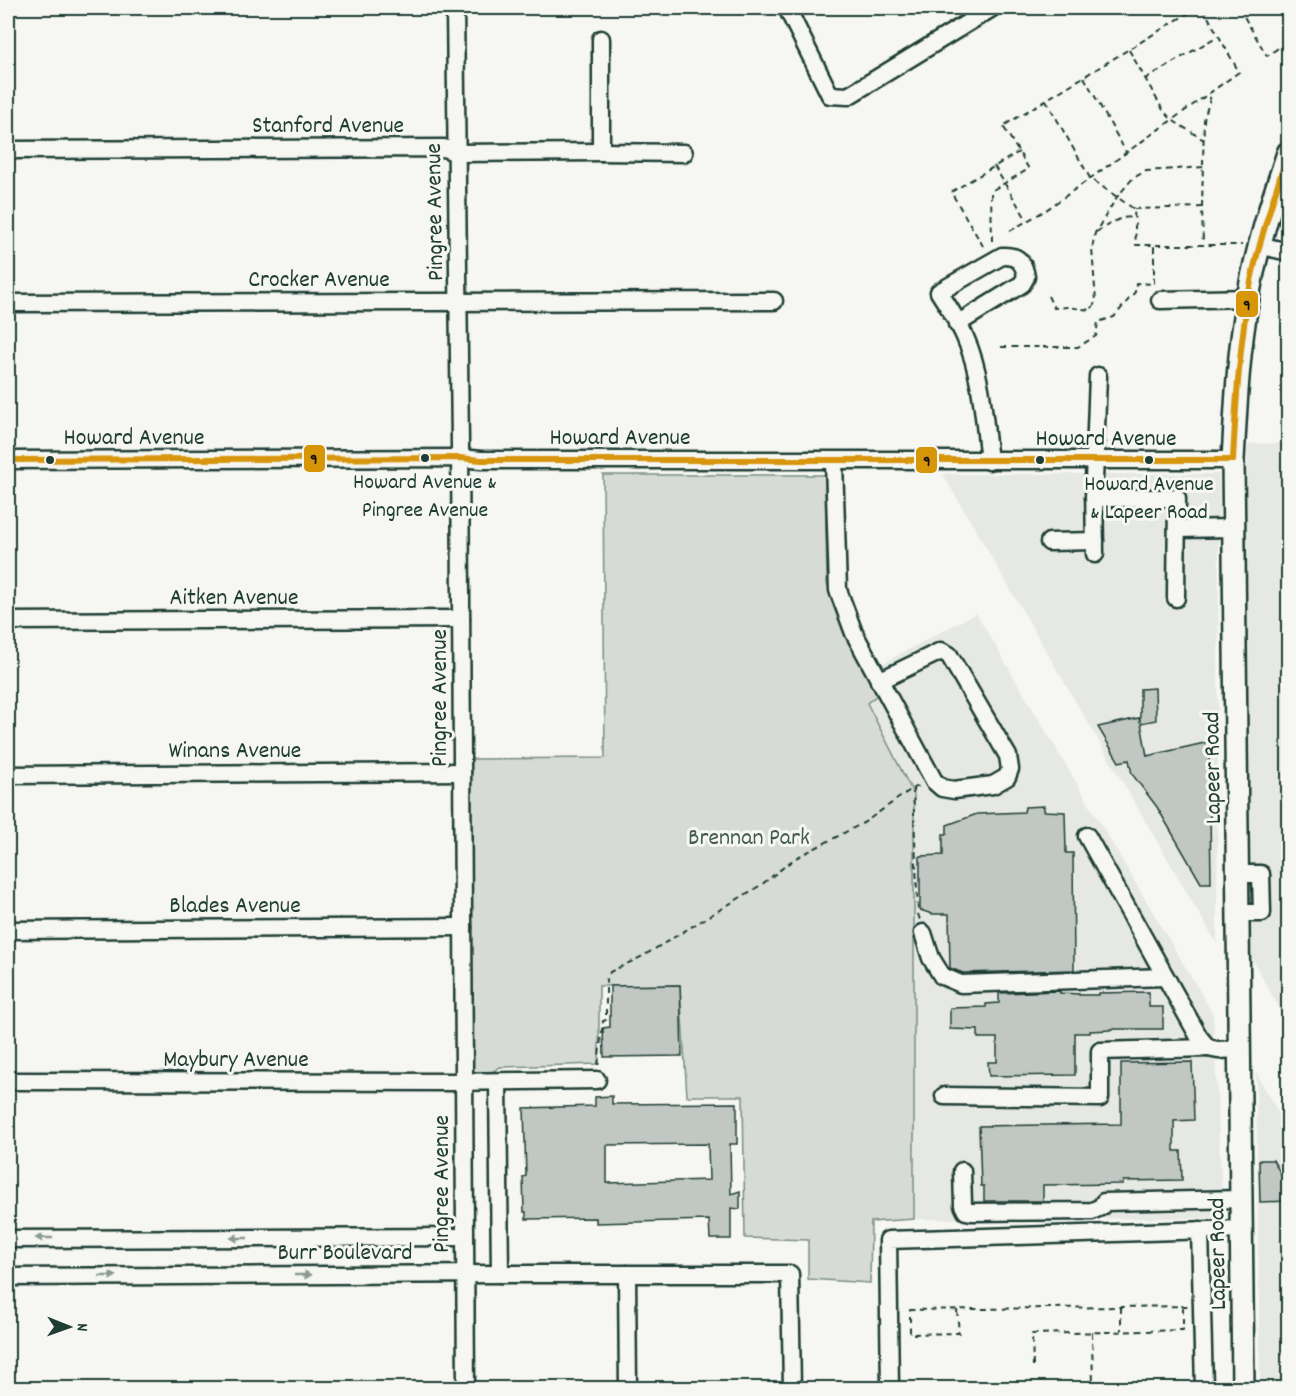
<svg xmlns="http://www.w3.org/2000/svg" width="1296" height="1396" viewBox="0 0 1296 1396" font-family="Dekko,sans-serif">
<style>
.built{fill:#e6e8e4}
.green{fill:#d6dbd6;stroke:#7a8c85;stroke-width:1.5}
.building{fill:#c1c8c3;stroke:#1f3d34;stroke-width:1.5;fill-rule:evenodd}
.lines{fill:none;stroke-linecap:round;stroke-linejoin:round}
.minor-casing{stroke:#1f3d34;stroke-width:21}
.major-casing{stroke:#1f3d34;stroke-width:26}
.path{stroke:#1f3d34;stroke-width:2;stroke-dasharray:6 4.5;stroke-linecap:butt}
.minor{stroke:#f6f6f2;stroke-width:16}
.major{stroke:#f6f6f2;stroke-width:21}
.bus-1-casing{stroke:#f6f6f2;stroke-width:10}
.bus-1{stroke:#d79608;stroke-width:6}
.oneway{fill:#8a9a93}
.bus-dot{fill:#1f3d34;stroke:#f6f6f2;stroke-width:2}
.labels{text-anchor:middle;stroke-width:6;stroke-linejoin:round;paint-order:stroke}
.bus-label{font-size:22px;fill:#1f3d34;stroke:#f6f6f2}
.street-label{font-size:24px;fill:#1f3d34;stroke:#f6f6f2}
.park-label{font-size:24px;fill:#445d54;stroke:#f6f6f2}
.line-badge{stroke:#f6f6f2;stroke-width:2}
.pale-badge-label{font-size:16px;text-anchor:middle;font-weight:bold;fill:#111}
</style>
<rect width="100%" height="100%" fill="#f6f6f2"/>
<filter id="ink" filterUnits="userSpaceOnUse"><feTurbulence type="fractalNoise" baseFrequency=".0167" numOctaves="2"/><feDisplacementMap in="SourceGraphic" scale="12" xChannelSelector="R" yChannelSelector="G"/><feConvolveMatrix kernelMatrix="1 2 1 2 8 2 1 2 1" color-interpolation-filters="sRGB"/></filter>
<g filter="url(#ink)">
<g class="built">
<path d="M1288,443V1024L1246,948L1242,639L1248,444Z"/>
<path d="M943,474H1219L1217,944Z"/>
<path d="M976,613L1213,1014L1223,1218L914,1219V795L867,703L877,695L867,672Z"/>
<path d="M1256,1072L1288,1131V1388H1260Z"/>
</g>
<path class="green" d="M603,475H825L827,584L877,695L867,703L914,795V1219L871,1222L870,1283L808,1279V1240L745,1238L743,1096H687L680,985L599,986V1064L500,1067L485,1076H470L466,759L605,758Z"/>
<g class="building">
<path d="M1155,688L1156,720L1141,723L1147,756L1209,742L1211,883H1201L1157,807L1132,774L1129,760L1119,762L1098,727L1139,718L1140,722V689Z"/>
<path d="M1044,806V811L1065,812L1066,853H1073L1074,970L963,973L950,968L949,914H932L920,910V856L943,855V834H947V825L977,814L1024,812L1025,807Z"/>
<path d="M680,985L682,1056L604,1057L603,1028L610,1027V986Z"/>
<path d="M1060,991V993L1079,994V995H1099V993L1149,992V1007H1163V1029H1110V1030L1090,1031V1033H1075V1075L989,1076L988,1062H997V1038H978V1030L950,1029V1008L986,1007V1004L999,1003V993Z"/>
<path d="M1192,1062L1194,1120L1174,1121V1151H1181L1182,1180L1123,1181V1184L1043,1185V1201H984V1186H981L979,1126L1121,1124V1063Z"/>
<path d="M612,1096V1104L737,1103V1144H730L731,1194L740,1191V1209L731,1208V1239H710L709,1220L596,1223V1218L526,1219V1212H524L523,1177L526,1176L524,1108L595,1106V1097ZM708,1144L709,1180L607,1183V1145Z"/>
<path d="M1259,1160H1273L1288,1187V1201L1260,1202Z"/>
</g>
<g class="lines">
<g class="minor-casing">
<g id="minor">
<path d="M455,8L460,444L466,1388"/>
<path d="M787,8L830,95L848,96L992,8"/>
<path d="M8,150L444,148L457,153L601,152L684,153"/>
<path d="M601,152V39"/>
<path d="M1259,245L1288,252"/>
<path d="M1160,300L1248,298"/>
<path d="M8,303L774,301"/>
<path d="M957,324L1022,284L1026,277C1024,262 1017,255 1002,256L939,292C948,306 958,321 965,337C982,375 984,419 989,461"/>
<path d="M8,460L460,458L481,460H1233"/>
<path d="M834,461L838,590L854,633L934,781L942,788L954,790L993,785L1007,777L1010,769L1008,756L949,655L941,651L879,681"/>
<path d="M1094,498H1177L1176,598"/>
<path d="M1177,529L1233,528"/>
<path d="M1049,542L1095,541"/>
<path d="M1095,554L1094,481L1098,376"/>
<path d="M8,621L461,619"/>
<path d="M8,775L462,772"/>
<path d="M1087,836L1199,1037L1208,1048L1218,1050L1239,1049"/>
<path d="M1237,874H1261L1262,913H1238"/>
<path d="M8,930L463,927"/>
<path d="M923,933L931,958L942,976L961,984L1165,977"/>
<path d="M8,1081L451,1082L597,1080"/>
<path d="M498,1082L500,1274"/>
<path d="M944,1096L1100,1098V1051L1208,1048"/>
<path d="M962,1171L963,1205L966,1211L971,1212L1092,1211L1101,1207L1104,1202L1241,1199"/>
<path d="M1200,1230L1204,1388"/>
<path d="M8,1239L465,1237"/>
<path d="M627,1274L628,1388"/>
<path d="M8,1277L500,1274H790L792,1388"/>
<path d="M890,1388L888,1240L1242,1229"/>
</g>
</g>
<g class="major-casing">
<path id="major" d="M1243,1388L1233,460C1236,406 1238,353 1248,299C1256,249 1272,201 1288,153"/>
</g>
<g class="path">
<path d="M1239,8L1267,56L1288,41"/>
<path d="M1129,50L1163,110L1172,120L1204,140"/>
<path d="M1084,77L1126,152"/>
<path d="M1145,79L1218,36"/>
<path d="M1046,100L1090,178L1134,209L1136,245H1242"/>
<path d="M994,166L1027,220"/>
<path d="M1202,207L1204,120L1212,91"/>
<path d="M1134,209L1202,207L1203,244"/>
<path d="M1010,231L1046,210L1239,72L1203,8"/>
<path d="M1096,232L1121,218L1135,217"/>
<path d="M992,241L991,191L1029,169L1003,126L1190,12"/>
<path d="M983,246L951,192L1019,152"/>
<path d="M1048,296L1054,308L1067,307L1091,310L1096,301L1092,249L1095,233L1117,197L1133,178L1146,171L1204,167"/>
<path d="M1001,347H1078L1096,336L1098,322L1114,317L1135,292L1136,283L1154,284V245"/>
<path d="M913,788L918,914L920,920"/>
<path d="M598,1065L603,1021L606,1020V980L610,972L643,956L761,885L794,859L865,822L913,788L920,786"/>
<path d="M1121,1307V1331"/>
<path d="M957,1310L959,1333L910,1334V1310L1188,1306"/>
<path d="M1092,1332L1093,1388"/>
<path d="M1033,1366L1032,1334L1183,1330V1306"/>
<path d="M908,1388H974"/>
<path d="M1122,1388V1386L1183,1385L1184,1388"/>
</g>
<use href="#minor" class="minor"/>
<use href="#major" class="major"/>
<g class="bus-1-casing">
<g id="bus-1">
<path d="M8,460L460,458L481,460H1233"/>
<path d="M1233,460C1236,400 1240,340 1251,281C1260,238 1274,195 1288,153"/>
</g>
</g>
<use href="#bus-1" class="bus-1"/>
</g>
<defs><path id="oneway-solid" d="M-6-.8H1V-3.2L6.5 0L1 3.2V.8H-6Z" transform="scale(1.5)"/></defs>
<g class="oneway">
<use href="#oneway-solid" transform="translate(44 1238) rotate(180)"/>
<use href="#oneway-solid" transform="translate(239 1238) rotate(180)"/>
<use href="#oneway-solid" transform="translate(303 1275)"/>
<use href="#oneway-solid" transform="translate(108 1276)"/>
</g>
</g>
<g class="bus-dot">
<circle cx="425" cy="458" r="5"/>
<circle cx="50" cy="460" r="5"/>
<circle cx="1040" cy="460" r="5"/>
<circle cx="1149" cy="460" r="5"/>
</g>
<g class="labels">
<g class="bus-label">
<text x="425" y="488">Howard Avenue &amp;<tspan x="425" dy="28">Pingree Avenue</tspan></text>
<text x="1149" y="490">Howard Avenue<tspan x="1149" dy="28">&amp; Lapeer Road</tspan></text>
</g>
<g class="street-label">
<text x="328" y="132">Stanford Avenue</text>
<text transform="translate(433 212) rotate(-91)" y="8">Pingree Avenue</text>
<text x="319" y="286">Crocker Avenue</text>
<text x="134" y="444">Howard Avenue</text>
<text x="620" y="444">Howard Avenue</text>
<text x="1106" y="445">Howard Avenue</text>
<text x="234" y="604">Aitken Avenue</text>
<text transform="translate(438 698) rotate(-90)" y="8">Pingree Avenue</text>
<text x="235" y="757">Winans Avenue</text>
<text transform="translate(1211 768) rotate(-91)" y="8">Lapeer Road</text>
<text x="235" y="912">Blades Avenue</text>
<text x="236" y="1066">Maybury Avenue</text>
<text transform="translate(440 1184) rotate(-90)" y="8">Pingree Avenue</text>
<text x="345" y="1259">Burr Boulevard</text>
<text transform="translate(1216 1254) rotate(-91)" y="8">Lapeer Road</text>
</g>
<g class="park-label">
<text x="749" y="844">Brennan Park</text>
</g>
</g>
<g class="line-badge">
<rect x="1235" y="290" width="24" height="28" rx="6" fill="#d79608"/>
<rect x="303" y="444" width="23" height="29" rx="6" fill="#d79608"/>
<rect x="915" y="446" width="23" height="28" rx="6" fill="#d79608"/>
</g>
<g class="pale-badge-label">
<text x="1247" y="310">9</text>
<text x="314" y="464">9</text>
<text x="927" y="466">9</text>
</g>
<rect width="1296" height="1396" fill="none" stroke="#f6f6f2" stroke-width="30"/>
<rect x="15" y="15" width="1266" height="1366" fill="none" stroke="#1f3d34" stroke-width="2" filter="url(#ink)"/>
<g transform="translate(69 1327) rotate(91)" stroke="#f6f6f2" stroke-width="4.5" paint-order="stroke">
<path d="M0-4.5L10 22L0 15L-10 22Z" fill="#1f3d34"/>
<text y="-9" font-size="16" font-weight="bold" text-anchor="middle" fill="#1f3d34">N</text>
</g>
</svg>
